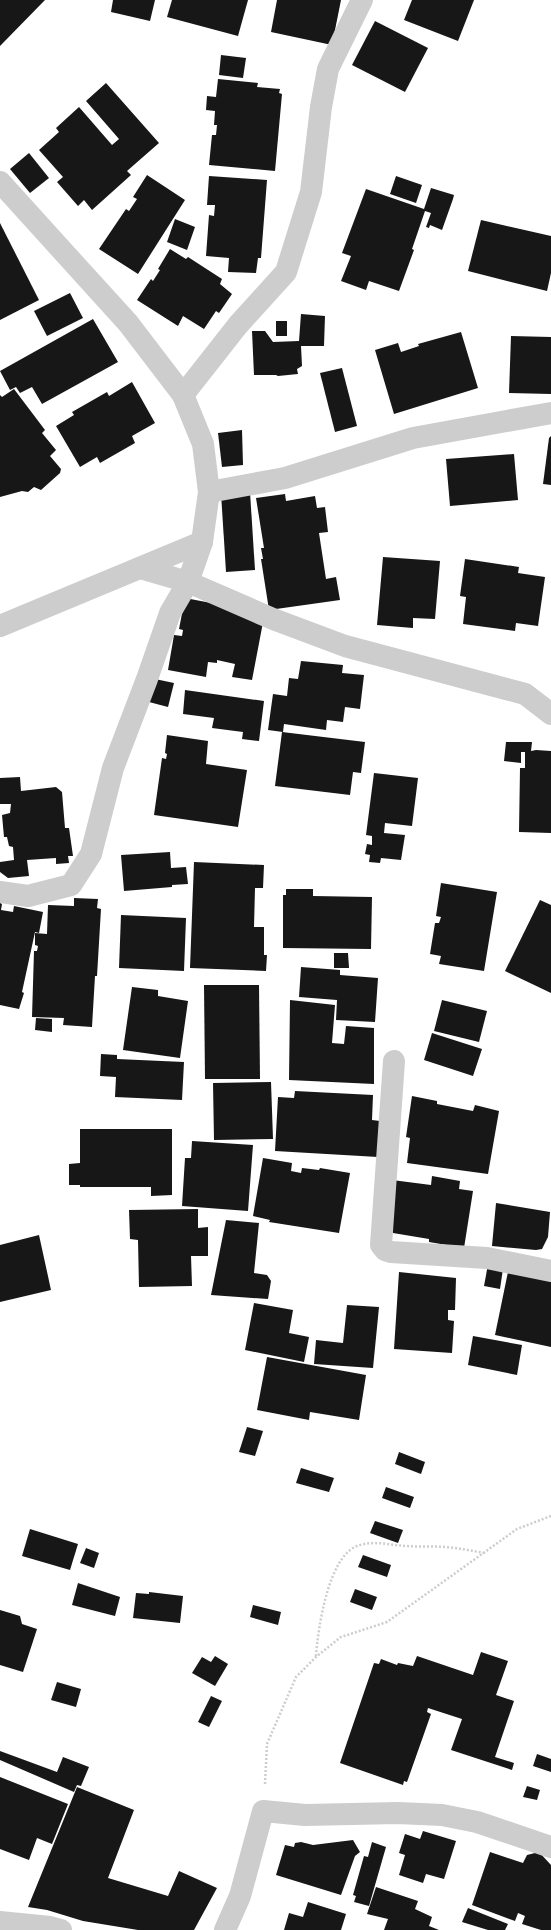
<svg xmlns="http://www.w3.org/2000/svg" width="551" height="1930" viewBox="0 0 551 1930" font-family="Quicksand,sans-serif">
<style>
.building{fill:#171717}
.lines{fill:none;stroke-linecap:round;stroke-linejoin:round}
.path{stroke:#cdcdcd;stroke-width:2.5;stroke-dasharray:2 2;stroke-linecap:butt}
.minor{stroke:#cdcdcd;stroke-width:22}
</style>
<rect width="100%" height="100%" fill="#fff"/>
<g class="building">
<path d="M0,0H45L0,46Z"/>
<path d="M113,0H155L150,21L111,12Z"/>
<path d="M172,0H248L238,36L167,17Z"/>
<path d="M277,0H341L332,45L271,32Z"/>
<path d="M412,0H474L458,41L404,20Z"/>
<path d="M375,21L428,48L405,92L352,65Z"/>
<path d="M221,55L246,58L243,78L219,75Z"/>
<path d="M218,79L258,83L257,87L280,89L279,93L282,94L275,171L209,165L212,135H216L217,125H214L215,111L206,110L207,96L216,97Z"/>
<path d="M106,83L159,143L127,171L131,175L92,210L84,200L78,206L57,182L63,177L39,150L59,132L56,128L79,107L112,145L119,139L86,101Z"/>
<path d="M29,153L49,178L30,193L10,169Z"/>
<path d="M147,175L185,200L138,274L99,249L126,209L129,211L137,199L133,197Z"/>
<path d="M209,176L267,180L261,258H258L256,273L228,272L229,258L206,256L209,215L214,216L215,205H207Z"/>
<path d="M396,176L422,185L416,203L390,194Z"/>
<path d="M431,188L454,195L453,199L442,230L430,225L429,228L426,227L431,213L425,211L412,249L414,250L399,291L369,281L366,290L341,281L351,256L342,253L366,189L424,209Z"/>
<path d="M175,219L195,227L187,250L167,242Z"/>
<path d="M481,220L551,236V273L547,291L468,271Z"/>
<path d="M0,223L39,300L0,320Z"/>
<path d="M170,249L186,259L188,257L222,279L220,284L232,294L219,313L216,311L204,329L183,316L178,326L137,300L151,279L153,281L160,270L158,269Z"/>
<path d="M70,293L83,318L47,336L34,311Z"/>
<path d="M301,314L325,316L324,346H301L302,366L297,369L298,374L278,376L276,375H254L252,331H265L273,342L299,341Z"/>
<path d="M93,319L118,362L42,404L32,387L20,393L16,387L10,390L0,371Z"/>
<rect x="276" y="321" width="11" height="15"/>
<path d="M461,332L478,388L394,414L375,350L398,343L401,352L419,346L418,344Z"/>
<path d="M511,336L551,337V394L509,393Z"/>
<path d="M342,368L357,426L335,432L320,373Z"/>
<path d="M132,382L155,423L132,436L135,443L100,463L97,457L80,467L56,426L74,415L72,412L107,392L109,396Z"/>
<path d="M14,389L45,430L42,433L56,450L50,456L61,469L60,473L41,490L34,487L28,492L22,491L0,497V395L2,397Z"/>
<path d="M242,430L243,465L222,467L218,433Z"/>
<path d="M551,436V485L543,484L549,438Z"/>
<path d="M514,454L518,500L450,506L446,459Z"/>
<path d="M250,492L255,570L226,572L221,493Z"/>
<path d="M285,494L286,501L315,496L317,508L325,507L328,532L319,533L326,579L336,577L340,600L269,610L261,559H263L261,548H264L256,498Z"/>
<path d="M383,557L440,561L435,619L413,618V628L377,625Z"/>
<path d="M465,559L519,567L518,573L545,577L538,626L516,623L515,631L463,624L466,597L460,596Z"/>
<path d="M185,598L227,606L264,617L252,680L232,677L235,664L217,660V663L208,662L206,677L168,670L174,635L182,636L183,630L179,629Z"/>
<path d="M301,661L343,665L342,673L364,675L360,709L345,707L343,722L327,720L326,730L284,724L283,732L268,730L273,694L287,696L289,678L298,679Z"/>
<path d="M155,679L174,683L168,707L149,702Z"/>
<path d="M185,690L264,701L259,741L242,739L243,732L212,728L214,718L183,714Z"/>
<path d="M282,732L365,742L361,773L353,772L350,795L275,786Z"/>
<path d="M167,735L208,741L206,764L247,770L238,827L154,815L162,758L166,759L167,754L165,753Z"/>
<path d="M506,742H532L531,751L536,750L551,751V833L519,832L520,768H525V752H521V763L504,761Z"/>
<path d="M374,773L418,778L412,826L385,823L384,833L405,835L401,860L381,858L380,863L369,862L370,855L365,854L367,844L372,845V836L366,835Z"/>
<path d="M20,777L21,791L56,787L62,792L65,828H69L73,856H68L69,863L56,864V858L27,860L29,876L8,878L0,872V862L14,860L13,847L9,846L7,837H4L2,815L10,813L11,804H0V778Z"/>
<path d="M170,852L171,868L186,867L188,884L172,885V887L124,891L121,855Z"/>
<path d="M194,862L264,865L263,888H255L254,927H264V955H267L266,971L190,968Z"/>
<path d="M441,883L497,892L484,971L439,964L441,956L430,954L435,923H439L441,917L436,916Z"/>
<path d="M286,889H313V896L372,897L371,949L283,948V895H286Z"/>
<path d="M74,898L98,899L97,908L101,909L97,976H95L92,1027L63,1025L64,1018L32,1017L34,951H37L38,946L35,945V933L47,934L48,905L74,906Z"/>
<path d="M540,900L551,905V993L505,971Z"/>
<path d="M0,903L2,904L1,910L13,912L14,906L43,912L39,933L35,932L22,992L24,993L19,1009L0,1005Z"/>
<path d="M121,915L186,918L184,971L119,968Z"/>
<path d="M334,953H348L349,968H334Z"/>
<path d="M301,967L340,970V975L378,978L375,1022L336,1020L337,1000L299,997Z"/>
<path d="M204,985H259L260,1079H205Z"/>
<path d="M132,987L158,990V996L188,1001L180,1058L123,1050Z"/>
<path d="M290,1000L335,1005L332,1043L344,1044L346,1026L374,1028V1084L289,1080Z"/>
<path d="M442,1000L487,1011L479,1042L434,1031Z"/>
<path d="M36,1018L52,1019V1032L35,1030Z"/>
<path d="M432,1033L482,1049L473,1076L424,1060Z"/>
<path d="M101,1054L117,1055V1059L184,1062L182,1100L115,1097L116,1077L100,1076Z"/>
<path d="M271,1082L273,1139L214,1140L213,1083Z"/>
<path d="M295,1091L373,1095L372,1120L380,1121L378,1157L275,1151L278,1097L294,1098Z"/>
<path d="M412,1096L437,1101V1104L473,1111L475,1105L499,1111L488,1174L407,1163L410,1138L406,1137Z"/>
<path d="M80,1129H172V1195L151,1196V1187H80V1185H69V1164L80,1163Z"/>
<path d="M192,1141L253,1145L248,1211L182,1206L185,1158H191Z"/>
<path d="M263,1158L292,1163L291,1171L301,1173L302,1168L319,1170L320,1168L350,1173L339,1233L269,1222L270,1220L253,1216Z"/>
<path d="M432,1176L460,1181L459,1189L473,1191L464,1248L429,1242V1239L393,1233L392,1180L431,1185Z"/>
<path d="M496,1203L550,1212L548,1237L542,1249L536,1250L492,1246Z"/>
<path d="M198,1209V1228L208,1227V1256H191L192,1286L139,1287L138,1240L130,1239L129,1210Z"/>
<path d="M226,1220L259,1223L254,1273L267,1275L271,1281L268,1299L211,1295Z"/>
<path d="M39,1235L51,1290L0,1302V1245Z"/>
<path d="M489,1259L504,1262L500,1289L484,1286Z"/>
<path d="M509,1267L551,1276V1347L495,1335Z"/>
<path d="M399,1272L456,1278L455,1310H448V1320L454,1321L452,1353L394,1349Z"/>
<path d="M254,1303L293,1310L289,1333L309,1337L304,1362L245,1350Z"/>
<path d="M347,1305L379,1307L373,1368L314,1364L316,1340L343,1343Z"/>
<path d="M473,1336L522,1345L517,1375L468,1365Z"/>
<path d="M267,1357L366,1375L359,1420L310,1412L309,1420L257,1410Z"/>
<path d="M247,1427L263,1431L255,1456L239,1452Z"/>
<path d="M399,1452L425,1462L421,1474L395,1464Z"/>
<path d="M301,1468L334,1478L329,1492L296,1483Z"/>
<path d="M386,1487L414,1497L410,1508L382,1498Z"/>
<path d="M375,1521L403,1530L398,1543L370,1533Z"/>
<path d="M30,1529L78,1544L70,1570L22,1556Z"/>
<path d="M86,1548L99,1553L94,1568L80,1563Z"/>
<path d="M363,1555L391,1565L387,1577L358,1567Z"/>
<path d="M78,1583L120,1597L115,1616L72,1605Z"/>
<path d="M355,1589L377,1597L372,1610L350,1602Z"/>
<path d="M149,1592L183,1596L180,1623L133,1618L136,1593L149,1594Z"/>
<path d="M253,1605L281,1612L278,1625L250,1617Z"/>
<path d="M0,1610L20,1616L22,1624L37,1629L23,1672L0,1665Z"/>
<path d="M481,1652L508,1661L496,1695L514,1701L495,1757L514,1763L512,1770L451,1750L462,1719L428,1708L427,1712L431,1714L407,1782L404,1781L403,1785L340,1763L374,1663L379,1664L381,1659L397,1665L398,1663L413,1666L417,1656L473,1675Z"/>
<path d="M215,1656L228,1664L215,1686L192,1673L202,1657L211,1662Z"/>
<path d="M57,1682L81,1689L76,1707L51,1700Z"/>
<path d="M211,1696L222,1701L209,1727L198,1722Z"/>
<path d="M0,1751L57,1772L63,1757L89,1767L81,1786L77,1785L74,1792L0,1760Z"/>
<path d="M537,1754L551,1759V1772L533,1766Z"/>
<path d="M0,1777L68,1804L52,1844L37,1838L29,1860L0,1849Z"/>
<path d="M527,1786L540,1790L537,1800L523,1797Z"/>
<path d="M77,1787L134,1810L108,1878L168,1896L179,1871L217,1888L194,1930H138L83,1921L47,1910L28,1907Z"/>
<path d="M423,1831L456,1841L444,1879L426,1874L423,1883L399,1875L405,1855L399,1853L405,1834L420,1839Z"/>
<path d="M353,1840L360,1852L355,1856L341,1895L276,1875L285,1845L294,1847L295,1843L301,1842L313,1845Z"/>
<path d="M372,1842L386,1847L369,1906L354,1902L356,1896L353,1895L364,1856L368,1857Z"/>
<path d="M490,1852L523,1863L527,1855L539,1852L551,1865V1930H541L522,1924L525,1916L518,1913L515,1921L472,1905Z"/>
<path d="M376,1887L418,1901L415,1909L432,1917L429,1926L439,1930H384L388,1919L367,1914Z"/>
<path d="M308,1902L346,1914L341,1930H284L289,1913L303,1917Z"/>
<path d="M468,1908L508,1924L505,1930H488L462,1922Z"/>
</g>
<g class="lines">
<g class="path">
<path d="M316,1656C318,1629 328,1557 357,1546C373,1540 390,1545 406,1546C419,1547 432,1546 445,1547C459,1548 472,1551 485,1553"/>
<path d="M265,1784L267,1744L296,1677L316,1657L341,1637L387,1622L517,1529L551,1516"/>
</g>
<g class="minor">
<path d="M0,182L128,323L183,395L203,444L209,492L202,542L188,582L273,619L345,646L525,694L551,714"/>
<path d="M183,395L238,325L286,272L311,192L321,107L328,69L362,0"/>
<path d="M209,492L285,478L413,438L551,413"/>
<path d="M0,626L202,542"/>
<path d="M0,892L28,896L71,885L91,854L113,768L147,679L170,613L188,582L140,568"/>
<path d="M394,1061L381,1245L385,1250L391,1252L487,1258L551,1271"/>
<path d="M0,1922L50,1927L61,1930"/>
<path d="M225,1930L240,1896L263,1811L305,1815L398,1813L442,1815L477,1822L551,1847"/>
</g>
</g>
</svg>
